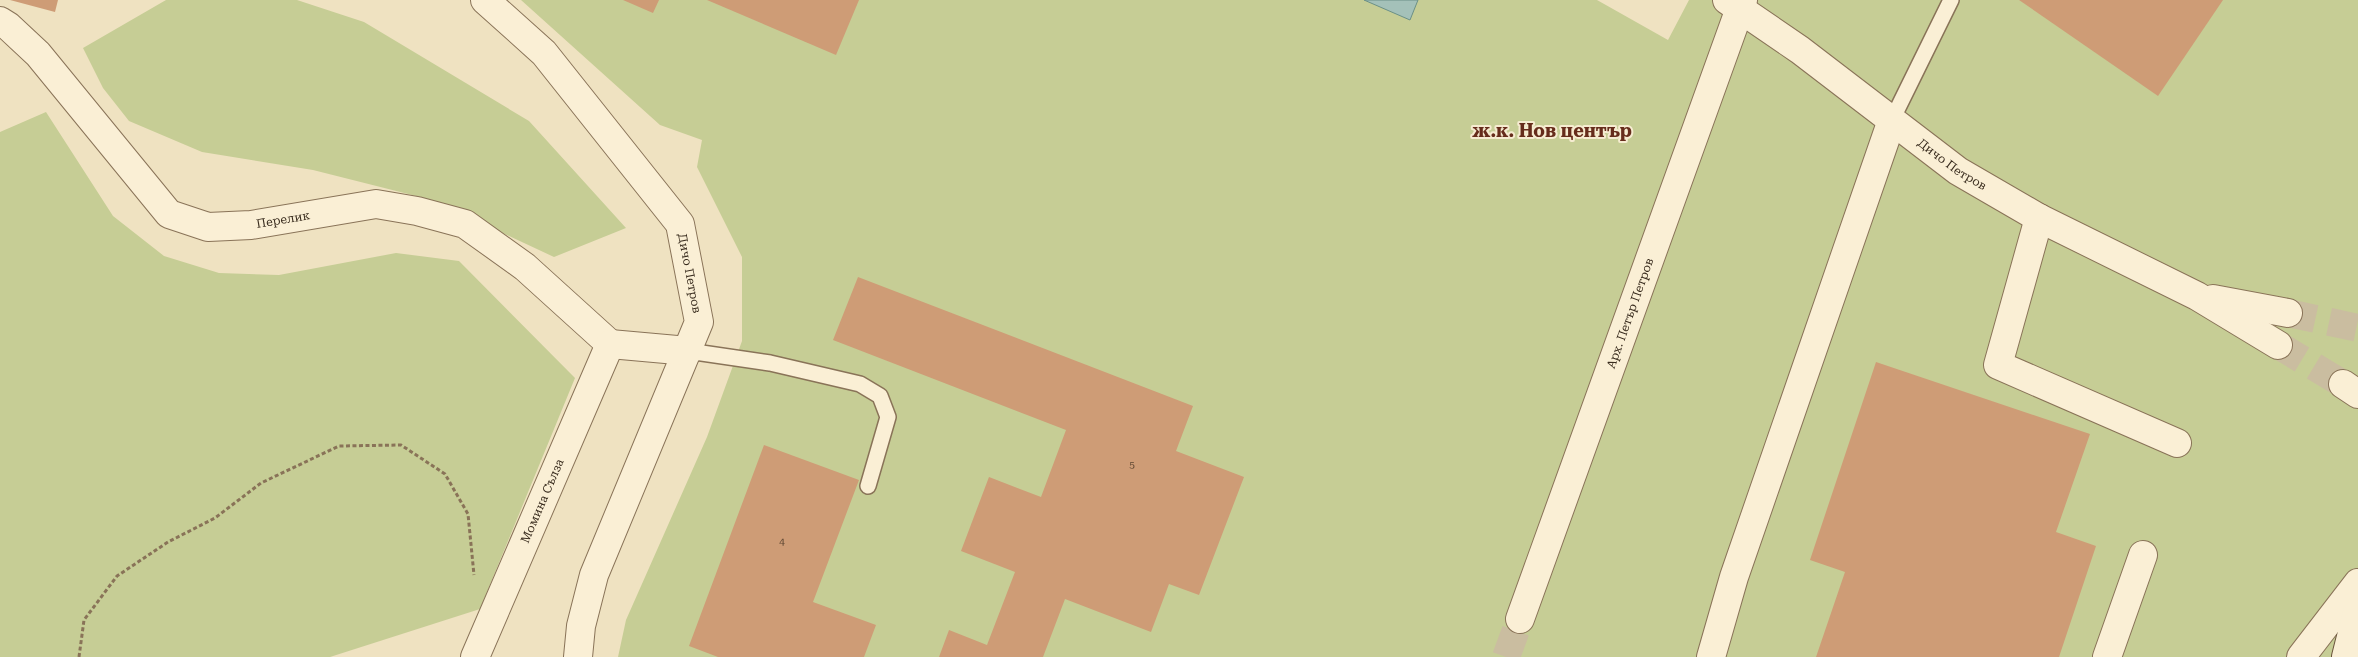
<svg xmlns="http://www.w3.org/2000/svg" width="2358" height="657" viewBox="0 0 2358 657" font-family="'Roboto Serif',serif">
<style>
.green{fill:#c6cd95}
.water{fill:#a4c1b9;stroke:#6b9087}
.building{fill:#ce9c76}
.lines{fill:none;stroke-linecap:round;stroke-linejoin:round}
.street-tunnel{stroke:#cabda0;stroke-width:28;stroke-dasharray:28 14;stroke-linecap:butt}
.lane-casing{stroke:#897358;stroke-width:18}
.street-casing{stroke:#897358;stroke-width:30}
.secondary-casing{stroke:#6b543c;stroke-width:30}
.path{stroke:#897358;stroke-width:3;stroke-dasharray:4 2.5;stroke-linecap:butt}
.lane{stroke:#faefd5;stroke-width:15}
.street{stroke:#faefd5;stroke-width:28}
.secondary{stroke:#faefd5;stroke-width:28}
.labels{text-anchor:middle;stroke-width:4;stroke-linejoin:round;paint-order:stroke}
.number-label{font-size:10px;fill:#5e4733}
.street-label{font-size:12px;fill:#382b1d;stroke:#f6ecd1}
.district-label{font-size:18px;font-weight:bold;fill:#662c1b;stroke:#f6ecd1}
</style>
<rect width="100%" height="100%" fill="#efe2c1"/>
<g class="green">
<path d="M166,0H297L364,22L529,121L626,228L554,257L432,200L313,170L202,152L129,121L103,88L83,48Z"/>
<path d="M521,0H1597L1668,40L1689,0H2358V657H618L626,620L707,437L742,341V257L697,167L702,140L660,125Z"/>
<path d="M46,112L113,216L164,256L219,273L279,275L396,253L459,261L575,378L480,609L330,657H0V132Z"/>
</g>
<path class="water" d="M1364,0H1418L1410,20Z"/>
<g class="building">
<path d="M10,0H58L55,12Z"/>
<path d="M623,0H659L653,13Z"/>
<path d="M707,0H859L836,55Z"/>
<path d="M2019,0H2223L2158,96Z"/>
<path d="M858,277L1193,406L1176,451L1244,477L1199,595L1169,584L1151,632L1065,599L1043,657H939L949,630L987,645L1015,572L961,551L989,477L1041,497L1066,430L833,340Z"/>
<path d="M1876,362L2090,434L2056,532L2096,546L2059,657H1816L1845,572L1810,560Z"/>
<path d="M764,445L859,480L813,602L876,625L864,657H718L689,646Z"/>
</g>
<g class="lines">
<g class="street-tunnel">
<path d="M2288,313L2358,328"/>
<path d="M2278,345L2343,384"/>
<path d="M1506,657L1520,619"/>
</g>
<g class="lane-casing">
<g id="lane">
<path d="M1892,120L1951,0"/>
<path d="M688,351L770,363L860,384L880,396L888,417L868,486"/>
</g>
</g>
<g class="street-casing">
<g id="street">
<path id="s1" d="M485,0L544,53L680,224L699,322L594,575L581,626L578,657"/>
<path id="s2" d="M1727,0L1800,50L1958,171L2039,218L2197,296L2278,345"/>
<path id="s3" d="M0,21L8,26L38,54L169,214L208,227L251,225L376,204L417,211L465,224L525,267L610,344"/>
<path d="M2039,218L1998,365L2177,443"/>
<path d="M2213,299L2288,313"/>
<path d="M610,344L688,351"/>
<path d="M2343,384L2358,394"/>
<path id="s4" d="M1520,619L1743,0"/>
<path id="s5" d="M475,657L610,344"/>
<path d="M1711,657L1734,577L1892,120"/>
<path d="M2107,657L2143,555"/>
<path d="M2301,657L2358,583"/>
</g>
</g>
<g class="secondary-casing">
<path id="secondary" d="M2346,657L2358,609"/>
</g>
<path class="path" d="M79,657L84,620L117,576L168,542L215,518L261,483L339,446L401,445L445,474L468,514L474,575"/>
<use href="#lane" class="lane"/>
<use href="#street" class="street"/>
<use href="#secondary" class="secondary"/>
</g>
<g class="labels">
<g class="number-label">
<text x="1132" y="468">5</text>
<text x="782" y="545">4</text>
</g>
<g class="street-label">
<text dy="4" stroke="none"><textPath href="#s2" startOffset="279">Дичо Петров</textPath></text>
<text dy="4" stroke="none"><textPath href="#s3" startOffset="374">Перелик</textPath></text>
<text dy="4" stroke="none"><textPath href="#s1" startOffset="348">Дичо Петров</textPath></text>
<text dy="4" stroke="none"><textPath href="#s4" startOffset="325">Арх. Петър Петров</textPath></text>
<text dy="4" stroke="none"><textPath href="#s5" startOffset="170">Момина Сълза</textPath></text>
</g>
<g class="district-label">
<text x="1552" y="137">ж.к. Нов център</text>
</g>
</g>
</svg>
